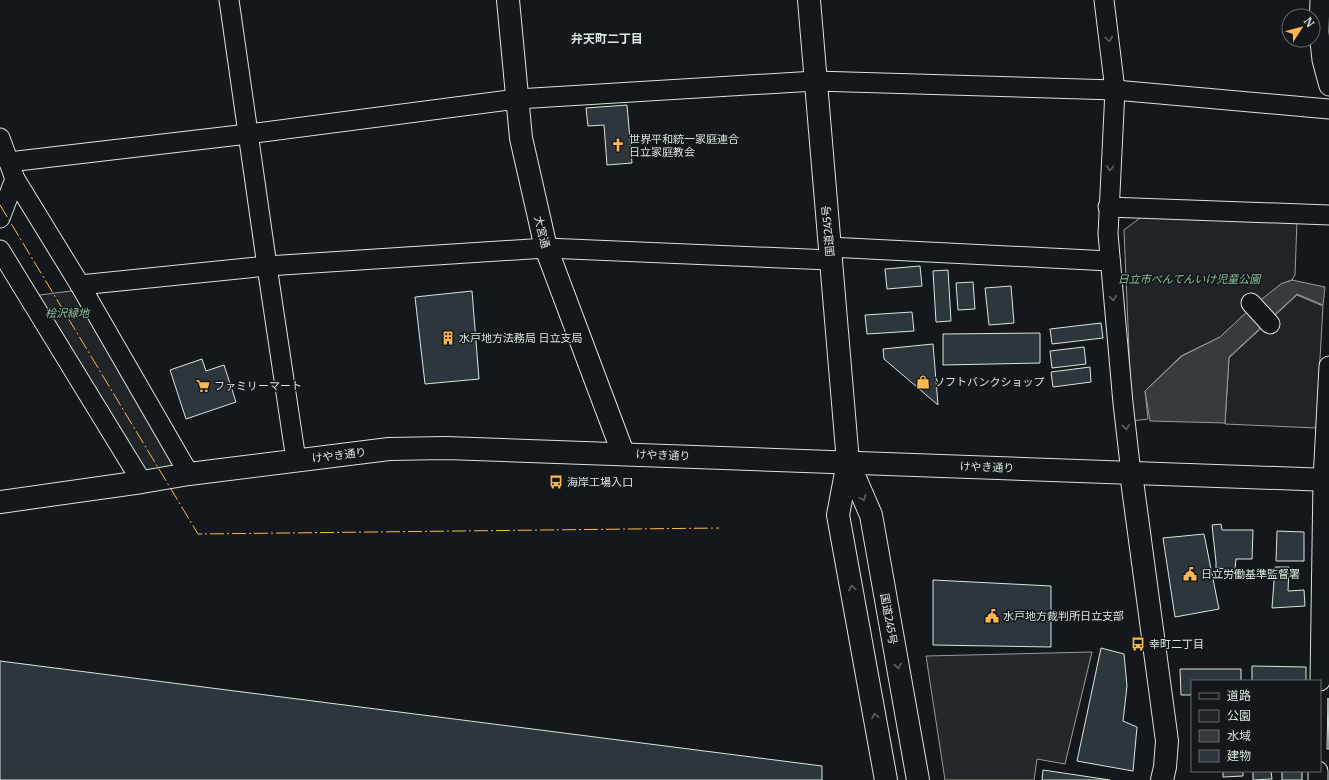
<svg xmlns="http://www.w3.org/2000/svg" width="1329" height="780" viewBox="0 0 1329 780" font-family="Merriweather,'Noto Sans JP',serif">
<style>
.green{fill:#202428;stroke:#939e99}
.parking{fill:#24282b;stroke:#939e99}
.water{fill:#363b3e;stroke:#939e99}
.building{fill:#2c363c;stroke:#d8e6dc}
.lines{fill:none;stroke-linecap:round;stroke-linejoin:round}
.street-casing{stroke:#d8e6dc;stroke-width:21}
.secondary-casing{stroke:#d8e6dc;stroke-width:24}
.highway-casing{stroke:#d8e6dc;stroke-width:24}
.street{stroke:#14181c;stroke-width:19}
.secondary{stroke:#14181c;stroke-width:22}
.highway{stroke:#14181c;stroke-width:22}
.power{stroke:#ffb74d;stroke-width:1;stroke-dasharray:14 3 2 3;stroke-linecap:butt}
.oneway{stroke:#59605f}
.labels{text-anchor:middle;stroke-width:3;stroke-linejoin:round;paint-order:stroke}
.poi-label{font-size:11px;fill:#d8e6dc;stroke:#14181c;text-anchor:start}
.street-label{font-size:11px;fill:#d8e6dc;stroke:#14181c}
.park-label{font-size:11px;font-style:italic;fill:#8ac095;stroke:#14181c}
.neighbourhood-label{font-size:12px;font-weight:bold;fill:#d8e6dc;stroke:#14181c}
</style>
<rect width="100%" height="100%" fill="#14181c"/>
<g class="green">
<path d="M1144,215L1297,220L1295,275L1292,280L1281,284L1247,312L1220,337L1181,356L1145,391L1148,419L1132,421L1124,230Z"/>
<path d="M79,290L183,472L143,478L32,296Z"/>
<path d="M1297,295L1323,306L1316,428L1225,424L1229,358Z"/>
</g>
<path class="parking" d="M1092,652L1065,764L1037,759L1034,780H945L926,656Z"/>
<path class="water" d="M1292,280L1325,287L1323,305L1297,294L1229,357L1225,423L1150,421L1145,391L1182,356L1220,337L1253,306L1281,284Z"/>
<g class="building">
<path d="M627,105L632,163L607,165L604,125L588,126L586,108Z"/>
<path d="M920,266L922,286L887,289L885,269Z"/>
<path d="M948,270L951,321L936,322L933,271Z"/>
<path d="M973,282L975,309L958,310L956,283Z"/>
<path d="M1011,286L1014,323L989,325L985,288Z"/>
<path d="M472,291L479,379L425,384L415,297Z"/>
<path d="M912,312L914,331L867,334L865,315Z"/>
<path d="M1101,323L1103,338L1052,344L1050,329Z"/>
<path d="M1040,333V363L943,365V334Z"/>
<path d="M933,344L938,405L884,359L883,349Z"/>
<path d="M1084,347L1086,364L1052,368L1050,351Z"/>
<path d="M202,359L206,371L224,365L236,402L186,419L170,370Z"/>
<path d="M1090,367L1091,382L1053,387L1051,372Z"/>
<path d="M1221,524L1222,530H1253L1252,559H1236L1235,570L1216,568V562L1212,525Z"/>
<path d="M1277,531L1304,532V561H1276Z"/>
<path d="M1204,534L1219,609L1175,617L1163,538Z"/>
<path d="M1275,567H1289L1288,591L1304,590L1305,606L1272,608Z"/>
<path d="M933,580L1051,586V647L933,645Z"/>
<path d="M1101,648L1124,654L1127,686L1123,721L1137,727L1133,771L1077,761Z"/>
<path d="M0,661L822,766V780H0Z"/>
<path d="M1252,666L1306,667V681H1252Z"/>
<path d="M1180,669H1241V681H1192V695H1181Z"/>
<path d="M1328,698L1329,749H1327Z"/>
<path d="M1043,770L1110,780H1042Z"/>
<path d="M1223,771H1243V776L1223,777Z"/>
<path d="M1253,771H1271L1272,779L1253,780Z"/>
<rect x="1282" y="771" width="20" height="9"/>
</g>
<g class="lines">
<g class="street-casing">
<g id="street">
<path d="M229,0L267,266L296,460"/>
<path d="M1104,0L1115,90L1108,234L1123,403L1131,473"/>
<path d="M1320,0L1319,32L1322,60L1329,86"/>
<path d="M0,138L15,179L80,285L189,474"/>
<path d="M9,162L248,134L517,99L815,81L1115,90L1329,109"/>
<path d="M1108,207L1329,215"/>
<path d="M0,218L15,179"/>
<path d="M829,247L1110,261"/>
<path d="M0,250L142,482"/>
<path d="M80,285L267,266L546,248L830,260"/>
<path d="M1251,303L1270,324"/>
<path d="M1320,681L1323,480L1329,366"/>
<path d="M1318,780V771"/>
</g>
</g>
<g class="secondary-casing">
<g id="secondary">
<path d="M508,0L521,138L546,248L623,453"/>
<path d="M1131,473L1167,741L1165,767L1162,780"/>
<path d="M0,502L142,482L189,474L389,449L446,448L1329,480"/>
</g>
</g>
<g class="highway-casing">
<g id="highway">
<path d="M809,0L848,462L838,515L886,780"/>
<path d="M848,462L871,515L918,780"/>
</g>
</g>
<use href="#street" class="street"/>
<use href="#secondary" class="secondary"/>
<use href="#highway" class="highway"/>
<path class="power" d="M0,205L198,534L719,528"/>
</g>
<defs><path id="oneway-chevron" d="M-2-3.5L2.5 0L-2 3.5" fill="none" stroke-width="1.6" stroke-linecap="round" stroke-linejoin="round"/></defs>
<g class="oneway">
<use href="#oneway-chevron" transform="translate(1109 39) rotate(83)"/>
<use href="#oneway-chevron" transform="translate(1110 168) rotate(93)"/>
<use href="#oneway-chevron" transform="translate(1113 298) rotate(85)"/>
<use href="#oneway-chevron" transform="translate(1126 427) rotate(84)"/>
<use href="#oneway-chevron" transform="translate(863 498) rotate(66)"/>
<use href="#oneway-chevron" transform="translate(852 588) rotate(-100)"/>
<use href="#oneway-chevron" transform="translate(898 666) rotate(80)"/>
<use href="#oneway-chevron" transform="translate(875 716) rotate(-100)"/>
</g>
<defs>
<g id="church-bare" transform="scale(1.08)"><path d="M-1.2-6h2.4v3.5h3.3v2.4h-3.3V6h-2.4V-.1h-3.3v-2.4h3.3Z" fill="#ffb74d" stroke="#14181c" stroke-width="2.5" paint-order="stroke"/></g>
<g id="building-bare" transform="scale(1.08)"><path d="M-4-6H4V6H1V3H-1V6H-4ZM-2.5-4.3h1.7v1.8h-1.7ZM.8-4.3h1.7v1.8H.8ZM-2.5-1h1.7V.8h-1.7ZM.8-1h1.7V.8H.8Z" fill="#ffb74d" stroke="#14181c" stroke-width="2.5" paint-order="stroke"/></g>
<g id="shop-bare" transform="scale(1.08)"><path d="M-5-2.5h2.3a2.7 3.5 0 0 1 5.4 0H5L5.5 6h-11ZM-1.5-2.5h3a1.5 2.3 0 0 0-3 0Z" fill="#ffb74d" stroke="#14181c" stroke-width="2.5" paint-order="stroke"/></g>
<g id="supermarket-bare" transform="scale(1.08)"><path d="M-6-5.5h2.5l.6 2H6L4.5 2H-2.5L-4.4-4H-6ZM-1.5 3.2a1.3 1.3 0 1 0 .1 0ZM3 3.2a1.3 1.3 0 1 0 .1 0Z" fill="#ffb74d" stroke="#14181c" stroke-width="2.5" paint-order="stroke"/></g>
<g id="bus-bare" transform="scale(1.08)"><path d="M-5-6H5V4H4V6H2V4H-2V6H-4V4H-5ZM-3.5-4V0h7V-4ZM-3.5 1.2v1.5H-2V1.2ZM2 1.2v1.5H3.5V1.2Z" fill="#ffb74d" stroke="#14181c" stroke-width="2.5" paint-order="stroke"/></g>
<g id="civic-bare" transform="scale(1.08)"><path d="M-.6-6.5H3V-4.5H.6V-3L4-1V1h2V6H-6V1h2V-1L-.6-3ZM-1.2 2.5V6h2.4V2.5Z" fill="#ffb74d" stroke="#14181c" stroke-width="2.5" paint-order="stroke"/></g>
</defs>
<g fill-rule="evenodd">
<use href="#church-bare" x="618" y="145"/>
<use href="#building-bare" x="448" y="338"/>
<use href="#shop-bare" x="923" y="382"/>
<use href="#supermarket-bare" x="203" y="386"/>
<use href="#bus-bare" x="556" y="482"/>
<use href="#civic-bare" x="1190" y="574"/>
<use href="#civic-bare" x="992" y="616"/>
<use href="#bus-bare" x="1138" y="644"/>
</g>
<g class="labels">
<g class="poi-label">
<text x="629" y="143">世界平和統一家庭連合<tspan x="629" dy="13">日立家庭教会</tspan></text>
<text x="459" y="342">水戸地方法務局 日立支局</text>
<text x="934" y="386">ソフトバンクショップ</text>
<text x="214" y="390">ファミリーマート</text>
<text x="567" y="486">海岸工場入口</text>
<text x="1201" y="578">日立労働基準監督署</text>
<text x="1003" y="620">水戸地方裁判所日立支部</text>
<text x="1149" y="648">幸町二丁目</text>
</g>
<g class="street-label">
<text transform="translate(828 231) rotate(-95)" y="4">国道245号</text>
<text transform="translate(542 232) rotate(76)" y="4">大宮通</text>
<text transform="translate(339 455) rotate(-7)" y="4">けやき通り</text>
<text transform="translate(663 455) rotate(2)" y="4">けやき通り</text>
<text transform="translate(987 467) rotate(2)" y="4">けやき通り</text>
<text transform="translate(889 619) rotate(80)" y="4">国道245号</text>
</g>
<g class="park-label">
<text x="1189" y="283">日立市べんてんいけ児童公園</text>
<text x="67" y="317">桧沢緑地</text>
</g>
<g class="neighbourhood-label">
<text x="607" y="43">弁天町二丁目</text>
</g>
</g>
<rect x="1191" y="680" width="130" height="92" fill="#14181c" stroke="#626a69"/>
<rect x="1199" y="693" width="20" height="6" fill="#14181c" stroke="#626a69"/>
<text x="1227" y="700" font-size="12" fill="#d8e6dc">道路</text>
<rect x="1199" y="710" width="20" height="12" fill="#202428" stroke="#626a69"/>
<text x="1227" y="720" font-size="12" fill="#d8e6dc">公園</text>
<rect x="1199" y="730" width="20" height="12" fill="#363b3e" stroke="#626a69"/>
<text x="1227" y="740" font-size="12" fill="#d8e6dc">水域</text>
<rect x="1199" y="750" width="20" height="12" fill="#2c363c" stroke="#626a69"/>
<text x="1227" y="760" font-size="12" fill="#d8e6dc">建物</text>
<g transform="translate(1301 28) rotate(54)"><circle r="19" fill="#14181c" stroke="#626a69"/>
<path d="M0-3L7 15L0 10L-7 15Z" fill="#ffb74d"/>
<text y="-6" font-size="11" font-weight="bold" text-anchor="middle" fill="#d8e6dc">N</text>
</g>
</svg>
